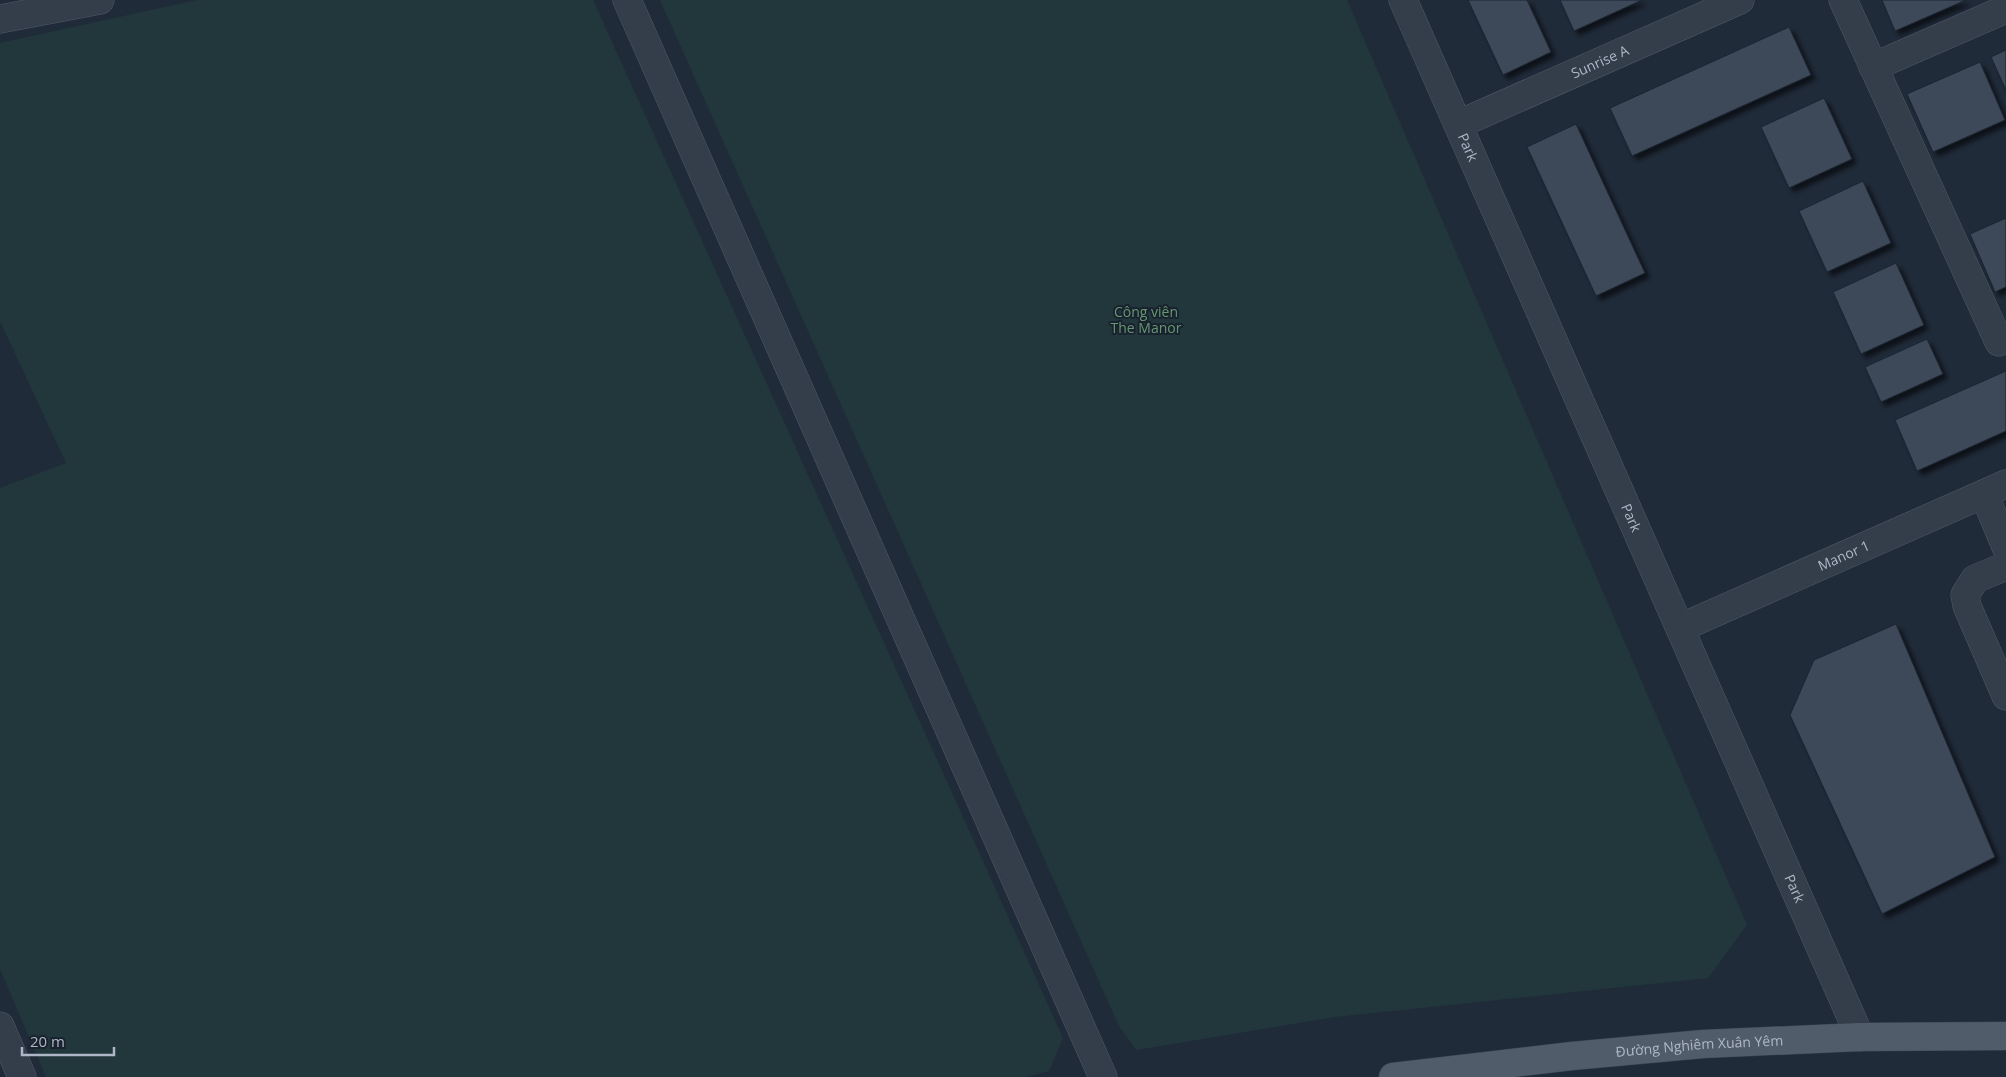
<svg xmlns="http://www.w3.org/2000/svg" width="2006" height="1077" viewBox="0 0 2006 1077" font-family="'Open Sans',sans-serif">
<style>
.green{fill:#22373b}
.building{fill:#3c4959;stroke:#1b2430;filter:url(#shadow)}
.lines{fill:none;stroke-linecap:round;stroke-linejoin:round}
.minor-casing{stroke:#515a67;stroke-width:29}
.major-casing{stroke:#3d4653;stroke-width:29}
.minor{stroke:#343d4a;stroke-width:28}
.major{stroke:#515c6a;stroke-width:28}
.labels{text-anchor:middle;stroke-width:4;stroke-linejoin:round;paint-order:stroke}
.street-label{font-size:14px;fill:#aeb7c6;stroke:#19222e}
.park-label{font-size:14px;fill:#659871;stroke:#19222e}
</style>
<defs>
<filter id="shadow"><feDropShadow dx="4.5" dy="4.5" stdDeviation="2.5" flood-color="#0009"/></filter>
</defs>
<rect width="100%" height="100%" fill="#202b3a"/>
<g class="green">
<path d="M197,0H593L1063,1038L1049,1071L1026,1077H46L0,969V488L66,463L0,321V43Z"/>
<path d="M660,0H1347L1747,925L1708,978L1335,1017L1136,1050L1119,1026Z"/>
</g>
<g class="building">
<path d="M1468,0H1527L1551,52L1503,75Z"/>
<path d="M1560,0H1642L1574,31Z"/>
<path d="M1882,0H1966L1895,31Z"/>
<path d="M1789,27L1811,75L1632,156L1610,108Z"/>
<path d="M2006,50V90L1991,57Z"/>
<path d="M1980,62L2005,120L1933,152L1907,94Z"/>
<path d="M1824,98L1852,159L1789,188L1761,127Z"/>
<path d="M1576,124L1645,273L1596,296L1527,147Z"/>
<path d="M1863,181L1891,243L1827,272L1799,211Z"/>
<path d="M2006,218V287L1995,292L1970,234Z"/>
<path d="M1896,263L1924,325L1861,354L1833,292Z"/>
<path d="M1927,339L1943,374L1881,402L1865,367Z"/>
<path d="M2006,371V431L1917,471L1895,420Z"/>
<path d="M1896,624L1995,857L1882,914L1790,715L1814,660Z"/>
</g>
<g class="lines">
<g class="minor-casing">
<g id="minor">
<path d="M627,0L1103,1077"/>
<path id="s1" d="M1403,0L1860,1037"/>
<path d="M1843,0L1999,342L2006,339"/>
<path d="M0,19L100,0"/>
<path d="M1873,67L2006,9"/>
<path id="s2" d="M1459,124L1740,0"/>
<path d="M1984,494L2006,547"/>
<path d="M2006,566L1975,579L1965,595L1967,606L2006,696"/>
<path id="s3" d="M1680,628L2006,484"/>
<path d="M0,1026L22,1077"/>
</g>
</g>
<g class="major-casing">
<g id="major">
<path id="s4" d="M1393,1077L1572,1056L1703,1044L1860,1037L2006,1036"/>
</g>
</g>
<use href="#minor" class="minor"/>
<use href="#major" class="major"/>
</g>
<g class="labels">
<g class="street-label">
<text dy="5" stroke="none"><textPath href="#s2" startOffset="154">Sunrise A</textPath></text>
<text dy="5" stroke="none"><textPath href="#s1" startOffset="161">Park</textPath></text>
<text dy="5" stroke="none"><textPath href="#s1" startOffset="566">Park</textPath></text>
<text dy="5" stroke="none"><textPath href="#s3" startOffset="179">Manor 1</textPath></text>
<text dy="5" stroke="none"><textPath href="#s1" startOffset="971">Park</textPath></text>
<text dy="5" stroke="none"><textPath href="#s4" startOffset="308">Đường Nghiêm Xuân Yêm</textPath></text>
</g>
<g class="park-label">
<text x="1146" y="317">Công viên<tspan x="1146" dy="16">The Manor</tspan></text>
</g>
</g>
<path d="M22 1047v8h92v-8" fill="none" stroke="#aeb7c6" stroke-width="2.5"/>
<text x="30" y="1047" font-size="15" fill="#aeb7c6" stroke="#19222e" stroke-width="4" paint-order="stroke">20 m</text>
</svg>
